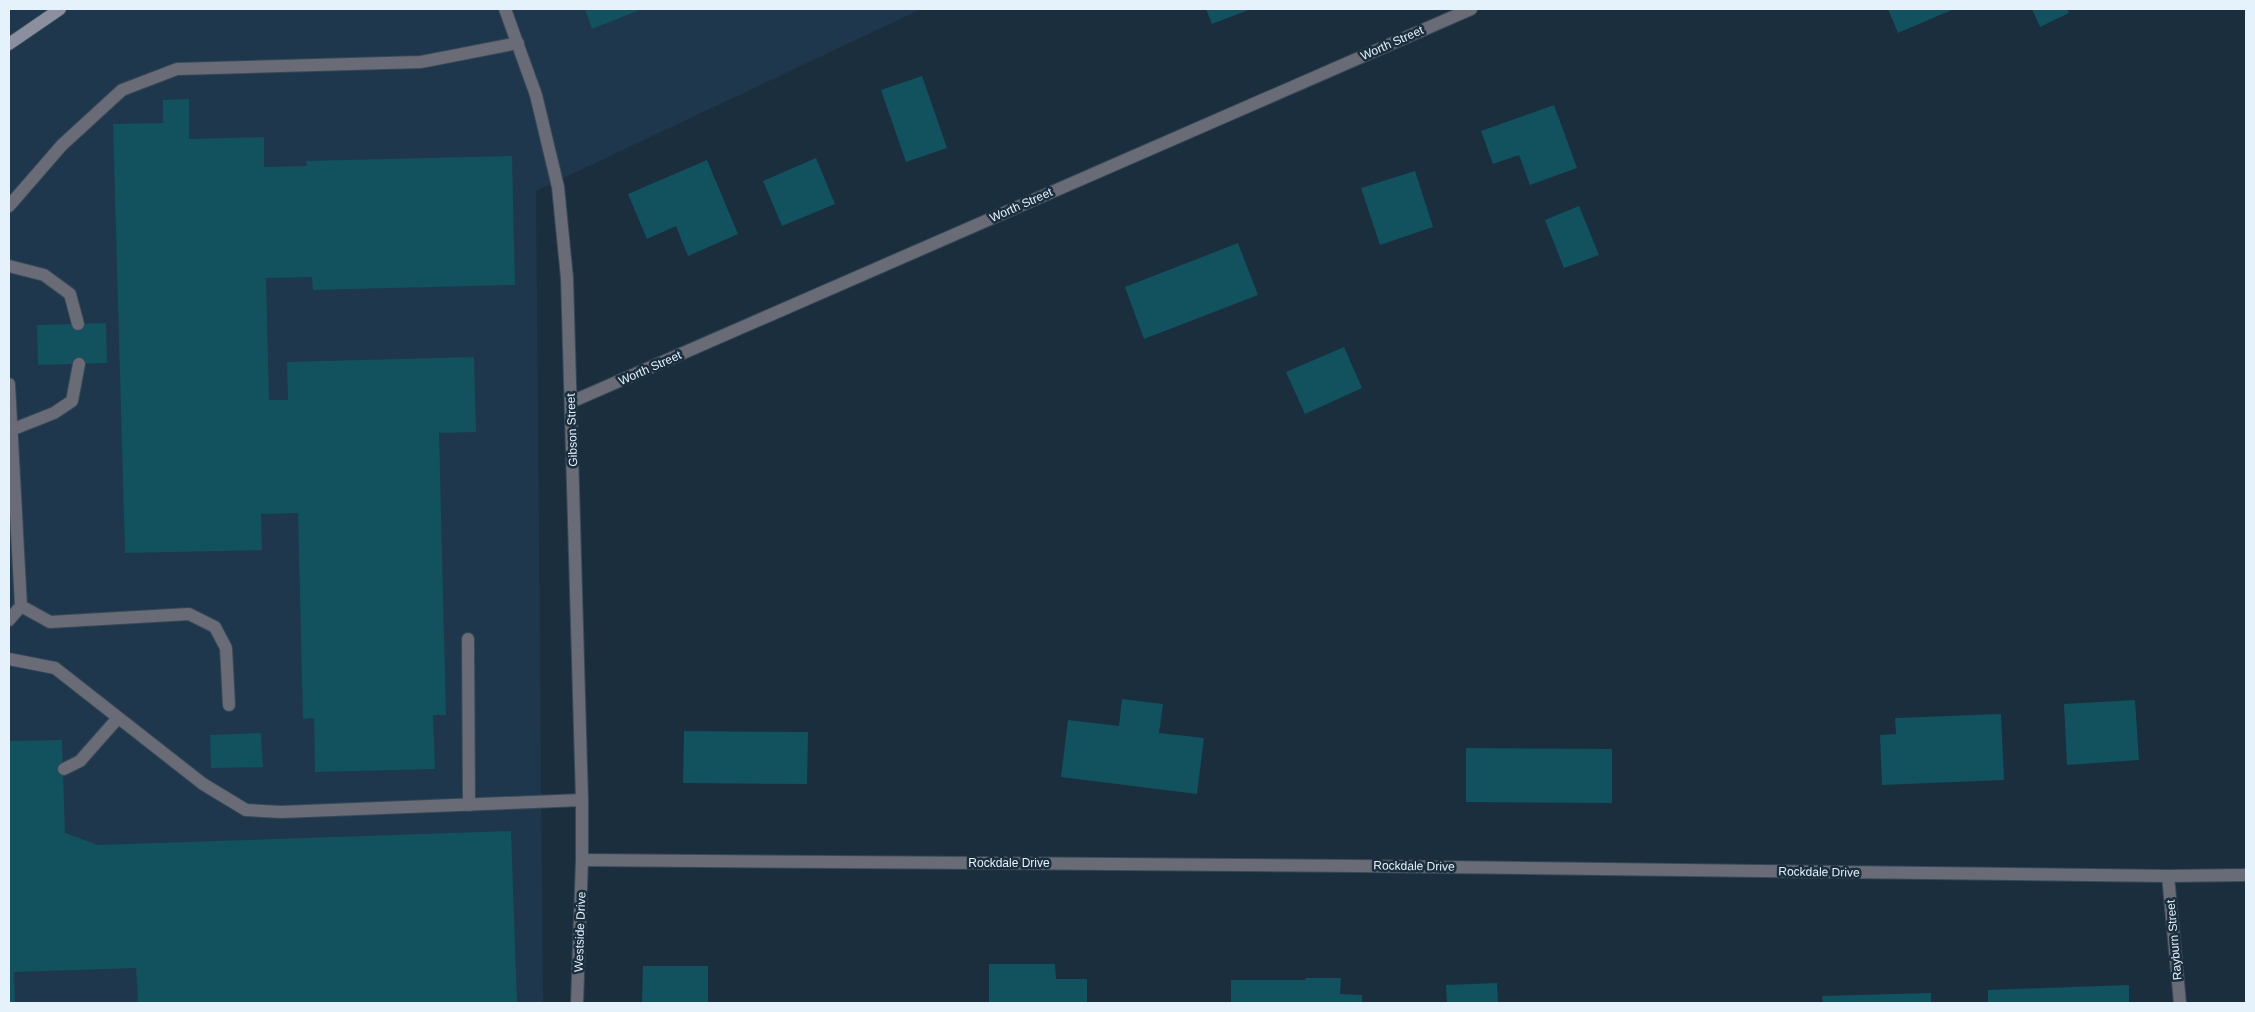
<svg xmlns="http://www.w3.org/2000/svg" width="2255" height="1012" viewBox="0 0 2255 1012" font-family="Helvetica,sans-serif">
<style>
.built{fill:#1f374c}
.building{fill:#12515e}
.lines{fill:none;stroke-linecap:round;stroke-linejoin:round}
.service-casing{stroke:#374958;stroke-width:14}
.minor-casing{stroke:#374958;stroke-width:14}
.secondary-casing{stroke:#374958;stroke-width:14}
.service{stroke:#696b76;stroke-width:12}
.minor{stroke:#696b76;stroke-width:12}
.secondary{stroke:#8b8fa0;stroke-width:12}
.labels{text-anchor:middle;stroke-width:5;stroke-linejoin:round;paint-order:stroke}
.street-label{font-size:12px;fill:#e5f1fb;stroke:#1b2e3e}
</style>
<rect width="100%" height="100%" fill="#1b2e3e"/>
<path class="built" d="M9,9H921L536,191L543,1003H9Z"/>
<g class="building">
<path d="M585,9H642L592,29Z"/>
<path d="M1206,9H1251L1212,24Z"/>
<path d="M1888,9H1954L1898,33Z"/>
<path d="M2032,9H2067L2069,13L2040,27Z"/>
<path d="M922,76L947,148L906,162L881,90Z"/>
<path d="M189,99V139L264,137V167L307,166L306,161L512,156L515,285L313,290L312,277L266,278L269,400H288L287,362L474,357L476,432L439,433L446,715H433L435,769L315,772L314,718L303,719L298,513L261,514L262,550L125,553L113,124L163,123V100Z"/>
<path d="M1554,105L1577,168L1530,185L1519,155L1493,164L1481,131Z"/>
<path d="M816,158L835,204L782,226L763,181Z"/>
<path d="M707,160L738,234L688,256L676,226L647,239L628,194Z"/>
<path d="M1415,171L1433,227L1380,245L1361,188Z"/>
<path d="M1579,206L1599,255L1564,268L1545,220Z"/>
<path d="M1238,243L1258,295L1144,339L1125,287Z"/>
<path d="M106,323L107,363L38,365L37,325Z"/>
<path d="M1344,347L1362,388L1305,414L1286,372Z"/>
<path d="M1122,699L1163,704L1159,733L1204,738L1197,794L1061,777L1068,720L1119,726Z"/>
<path d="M2135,700L2139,760L2067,765L2064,704Z"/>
<path d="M2001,714L2004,780L1882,785L1880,735L1896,734L1895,718Z"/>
<path d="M684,731L808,732L807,784L683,783Z"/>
<path d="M261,733L263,767L211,768L210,735Z"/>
<path d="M62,740L65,833L98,845L511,831L517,1003H138L136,968L14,972L15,1003H9V741Z"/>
<path d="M1466,748L1612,749V803L1466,802Z"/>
<path d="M989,964H1055L1056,979H1087V1003H989Z"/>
<path d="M643,966H708V1003H642Z"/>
<path d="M1306,978H1341L1340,994L1362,995V1003H1231V980H1305Z"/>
<path d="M1497,983L1498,1003H1447L1446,985Z"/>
<path d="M2129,985V1003H1988V990Z"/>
<path d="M1931,993V1003H1823L1822,996Z"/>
</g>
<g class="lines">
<g class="service-casing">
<g id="service">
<path d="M9,206L62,145L122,90L177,69L421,62L518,43"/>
<path d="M9,266L44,275L70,294L78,324"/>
<path d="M9,384L21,606L9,620"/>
<path d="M11,430L54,413L72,401L79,364"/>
<path d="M21,606L50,622L189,614L215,627L226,648L229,705"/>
<path d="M468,639L469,805"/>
<path d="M9,659L55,668L203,784L246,810L281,812L582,800"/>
<path d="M64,769L80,761L118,718"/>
</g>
</g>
<g class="minor-casing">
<g id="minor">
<path d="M505,9L536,95L558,187L567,278L582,800V860L577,1003"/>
<path d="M571,402L1471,9"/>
<path d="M582,860L1358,866L2168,876L2246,875"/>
<path d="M2168,876L2180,1003"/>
</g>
</g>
<g class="secondary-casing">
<path id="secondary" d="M9,44L60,9"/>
</g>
<use href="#service" class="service"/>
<use href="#minor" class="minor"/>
<use href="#secondary" class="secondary"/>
</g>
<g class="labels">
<g class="street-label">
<text transform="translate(1392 43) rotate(-24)" y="4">Worth Street</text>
<text transform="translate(1021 205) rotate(-24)" y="4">Worth Street</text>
<text transform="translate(650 368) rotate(-24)" y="4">Worth Street</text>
<text transform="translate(572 430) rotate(-92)" y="4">Gibson Street</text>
<text x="1009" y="867">Rockdale Drive</text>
<text transform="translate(1414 866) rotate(1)" y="4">Rockdale Drive</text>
<text transform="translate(1819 872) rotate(1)" y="4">Rockdale Drive</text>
<text transform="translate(580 932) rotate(-88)" y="4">Westside Drive</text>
<text transform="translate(2174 940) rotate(-95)" y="4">Rayburn Street</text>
</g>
</g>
<rect width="2255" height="1012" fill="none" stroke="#e5f1fb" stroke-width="20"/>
</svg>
